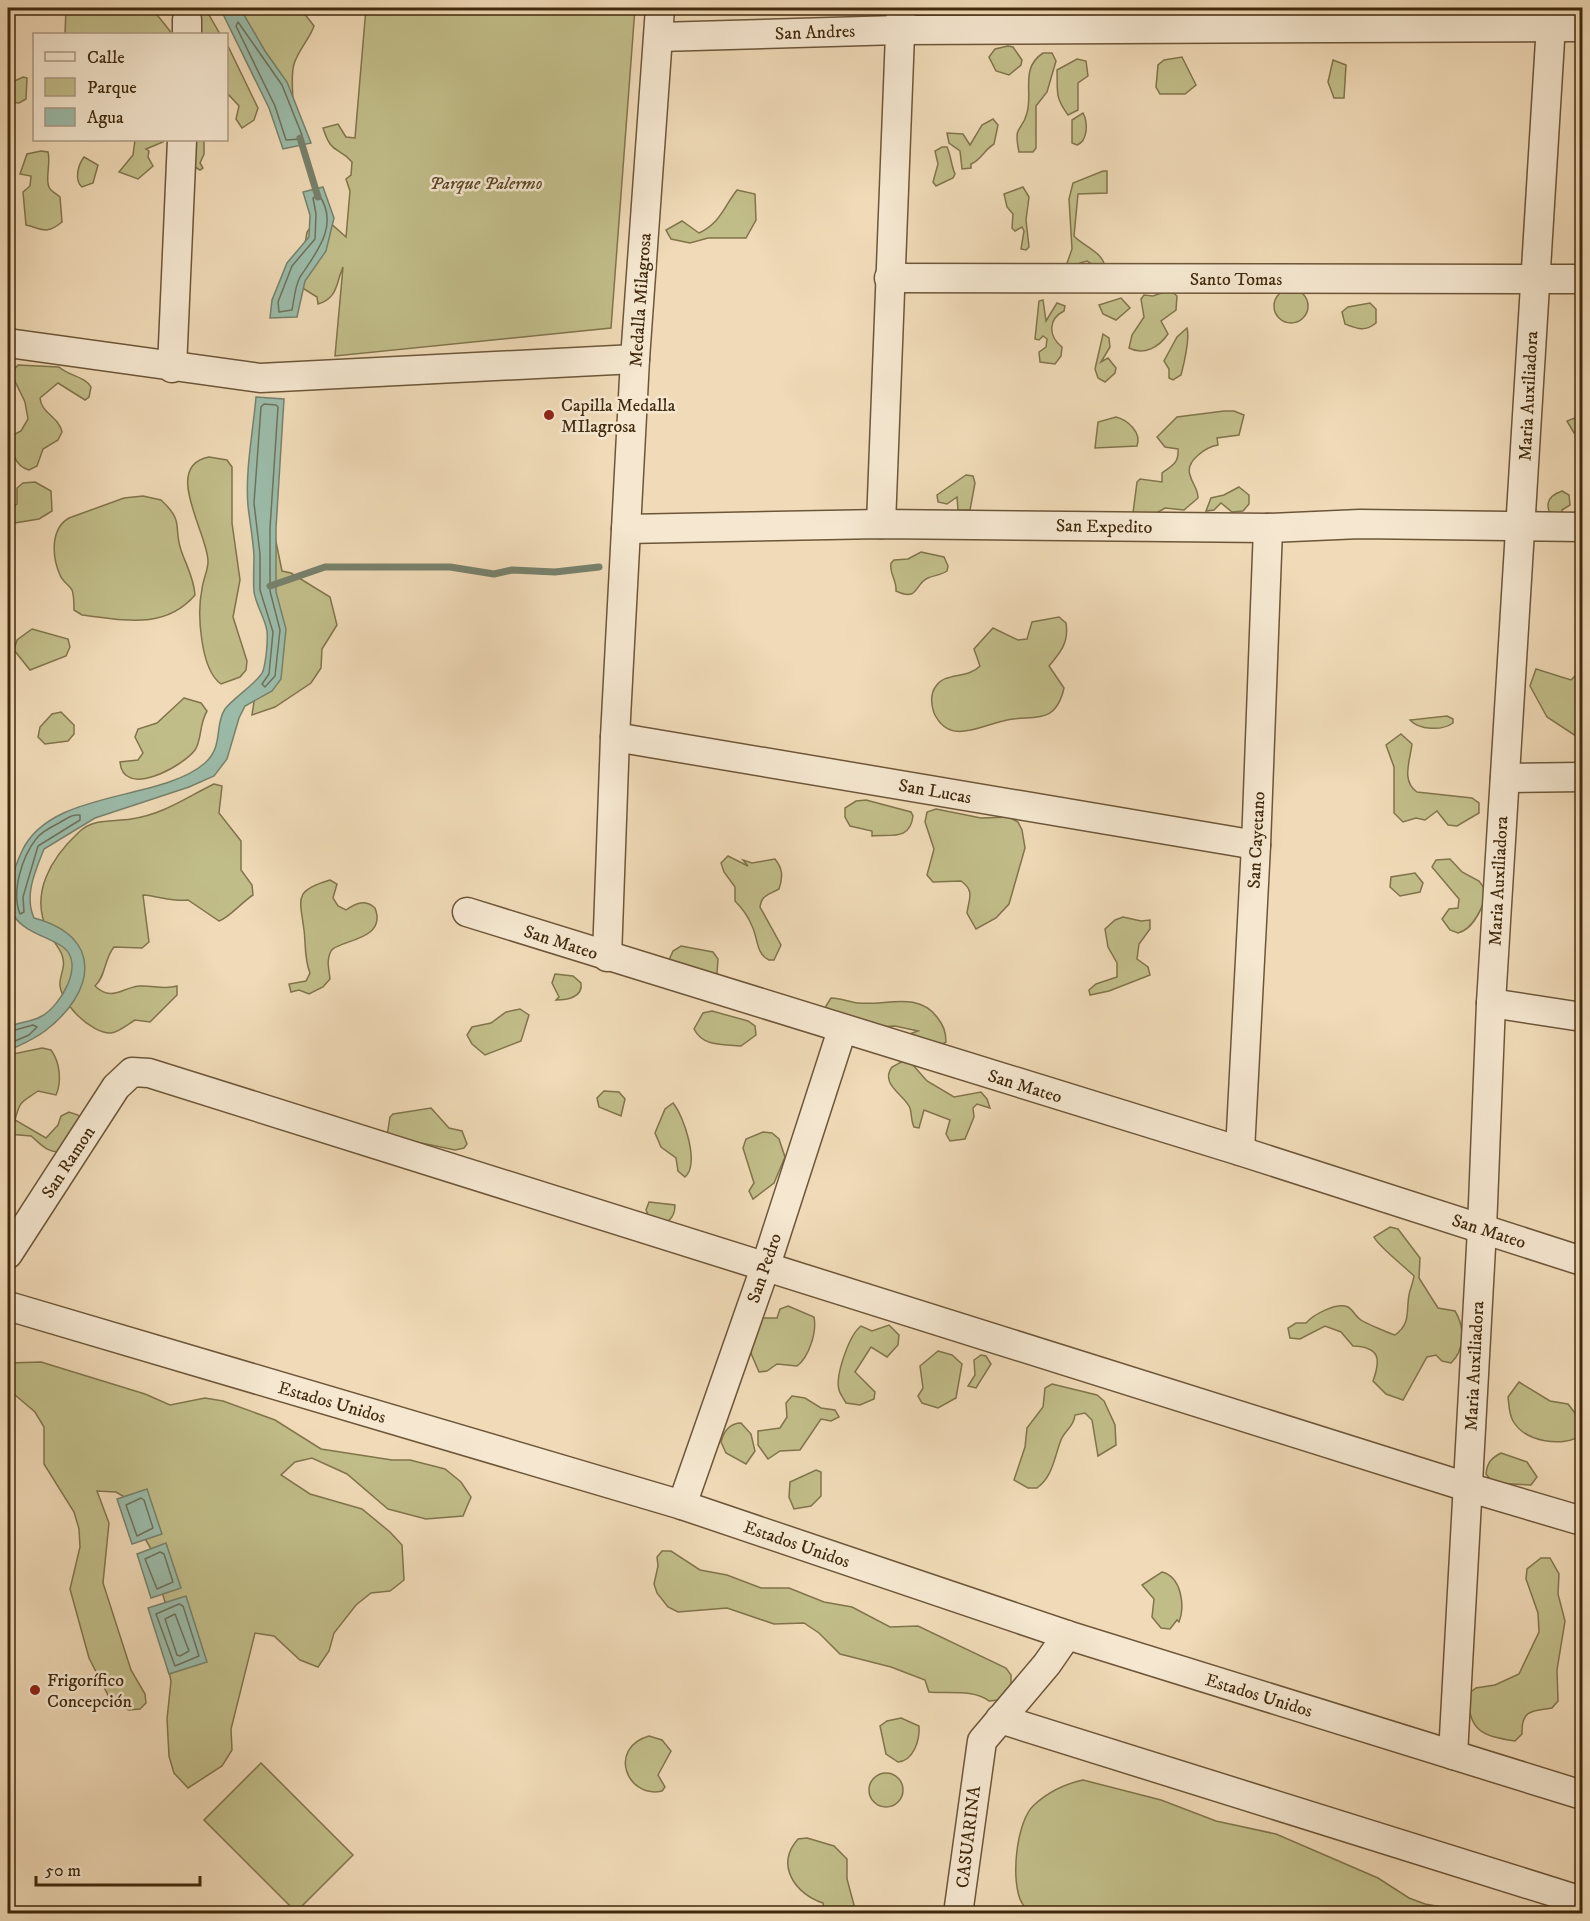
<svg xmlns="http://www.w3.org/2000/svg" width="1590" height="1921" viewBox="0 0 1590 1921" font-family="'IM FELL DW Pica',serif">
<style>
.green{fill:#c1bd89;stroke:#81744b;stroke-width:1.5}
.water{fill:#9bbba9;stroke:#77816b;stroke-width:1.5}
.lines{fill:none;stroke-linecap:round;stroke-linejoin:round}
.shore{stroke:#6e725b;stroke-width:1.5}
.stream{stroke:#77816b;stroke-width:7}
.minor-casing{stroke:#6d5638;stroke-width:31}
.minor{stroke:#f5e7d0;stroke-width:28}
.poi-dot{fill:#8f2418;stroke:#f5e7d0;stroke-width:2}
.labels{text-anchor:middle;stroke-width:5;stroke-linejoin:round;paint-order:stroke}
.street-label{font-size:18px;fill:#412a0d;stroke:#f5e7d0}
.park-label{font-size:18px;font-style:italic;fill:#5b4726;stroke:#f5e7d0}
.poi-label{font-size:18px;fill:#412a0d;stroke:#f5e7d0;text-anchor:start}
</style>
<rect width="100%" height="100%" fill="#f0dab7"/>
<filter id="stains"><feTurbulence type="fractalNoise" baseFrequency=".00333" numOctaves="4"/><feColorMatrix values="0 0 0 0 .2 0 0 0 0 .09 0 0 0 0 .02 0 0 0 .5 -.17"/></filter>
<radialGradient id="worn" r=".72"><stop offset=".6" stop-color="#630" stop-opacity="0"/><stop offset="1" stop-color="#630" stop-opacity=".3"/></radialGradient>
<g class="green">
<path d="M69,8H134L154,11L170,31V34H65L66,9Z"/>
<path d="M183,8H205L220,34H182Z"/>
<path d="M225,8H300L314,26C309,40 299,49 294,64C290,78 294,97 293,112Z"/>
<path d="M366,8H635L611,328L335,356L343,267C336,283 338,298 318,304L317,297L304,289L299,279L307,232L318,217L328,221L346,237L350,191L346,179L351,175L352,162C337,145 332,156 323,128L338,124L346,137L355,138Z"/>
<path d="M227,44L258,108L254,120L242,128L236,119L239,106L228,94L227,101Z"/>
<path d="M1008,46L1013,47L1022,60L1021,65L1009,75L996,71L989,57L995,49Z"/>
<path d="M1043,53H1052L1056,61L1047,92L1036,106V148L1033,152H1019C1013,123 1022,133 1027,113C1033,92 1020,68 1043,53Z"/>
<path d="M1182,57L1196,85L1185,94H1160L1156,87L1158,65L1164,60Z"/>
<path d="M1077,59L1086,61L1088,76L1078,83V110L1068,115C1054,96 1058,91 1057,70Z"/>
<path d="M1333,60L1346,65L1344,98H1334L1328,82Z"/>
<path d="M23,77L27,78L26,99L19,103L10,102L8,84Z"/>
<path d="M1083,113C1088,122 1088,141 1077,145L1072,143V120Z"/>
<path d="M993,119L998,125L994,144C984,150 981,160 971,164V168L962,169L960,151L949,143L947,133L963,134L970,145L982,125Z"/>
<path d="M135,140H164L163,142L146,149L149,151L148,157L153,166L138,179L119,172L133,155Z"/>
<path d="M190,140H204V154L200,163L203,168L200,170L188,163Z"/>
<path d="M942,147H947C951,155 951,165 955,174L953,178L936,186L933,182L938,164L935,151Z"/>
<path d="M41,151L48,152C51,163 45,179 49,187C51,192 56,193 60,197L62,222C46,235 43,229 26,225L23,192L30,186L31,176L20,174L27,154Z"/>
<path d="M84,157L98,165L93,183L82,187C74,180 78,165 84,157Z"/>
<path d="M1103,171H1107V193L1078,194L1074,236C1083,246 1103,252 1105,267L1094,273L1092,264L1087,261L1080,263L1073,270L1066,266L1072,249L1069,199L1073,183Z"/>
<path d="M1023,187L1029,197L1026,220L1029,247L1026,250L1021,249L1024,231L1022,227L1015,231L1012,228L1013,214L1007,207L1004,194Z"/>
<path d="M737,190L755,194L756,220L746,238H708L690,243L671,239L666,230L682,221L699,233C721,222 723,208 737,190Z"/>
<circle cx="1291" cy="306" r="17"/>
<path d="M1170,290L1177,296L1176,310L1161,321L1168,334C1159,347 1144,356 1129,348L1132,335L1144,317L1141,299L1144,295L1153,296Z"/>
<path d="M1121,298L1130,308L1116,320L1103,314L1099,305Z"/>
<path d="M1043,300L1046,321L1057,303L1065,306L1064,311C1048,319 1048,336 1062,347L1061,356L1055,364L1040,362L1039,352L1046,347L1047,339L1043,336L1039,340L1035,339L1039,301Z"/>
<path d="M1370,303L1376,309V323C1365,332 1358,329 1345,324L1342,312L1348,307Z"/>
<path d="M1187,328C1190,338 1184,364 1181,375L1173,380L1169,378V369L1164,361L1177,337Z"/>
<path d="M1103,334L1109,338L1110,347L1101,362L1108,358L1116,368L1115,373L1105,382L1098,378L1095,369Z"/>
<path d="M18,365L59,367C69,376 86,377 91,387L89,397L85,400L58,383L40,398C41,413 59,417 62,432L58,440L43,449L37,466L29,470C14,466 10,449 13,435L21,431L28,419L25,402L11,373Z"/>
<path d="M1224,411H1234L1244,415L1239,435L1217,438L1218,445C1206,447 1185,461 1190,475C1192,484 1198,488 1198,498L1184,510L1165,508L1131,528L1137,482L1140,479L1162,482V473C1173,465 1179,463 1178,449L1165,447L1157,437L1177,417Z"/>
<path d="M1582,415V432L1574,433L1567,421Z"/>
<path d="M1116,417C1128,420 1142,433 1137,446L1095,448L1098,422Z"/>
<path d="M209,457L227,460L232,467V523L240,580L233,617L247,661L246,670L240,677L221,684C200,669 197,612 202,589C203,580 208,570 208,562C209,535 161,466 209,457Z"/>
<path d="M966,475L973,476L975,483L970,510H958L957,497L947,504L938,502L937,495Z"/>
<path d="M35,482L51,491L52,511L39,519L8,524V511L17,504V488L23,483Z"/>
<path d="M1239,487L1249,495V504L1243,511L1232,512L1221,503L1214,510L1206,511L1211,498L1224,495Z"/>
<path d="M1562,491L1569,495L1570,505L1562,510L1563,519L1554,521C1545,507 1545,497 1562,491Z"/>
<path d="M143,496L161,500C185,522 173,527 181,550C186,565 194,578 195,595C165,630 124,620 82,615L74,610C74,604 74,595 72,590C69,585 62,581 60,575C52,557 50,529 69,518L124,498Z"/>
<path d="M274,532L282,571L291,573L330,597L337,625L322,649L321,668L311,683L275,707L252,715L255,695L271,672L268,585Z"/>
<path d="M921,552L944,557L948,566L947,571C941,575 935,575 928,578C914,584 919,602 896,591C897,580 889,574 891,563L894,560L908,559Z"/>
<path d="M1582,591V654L1577,613Z"/>
<path d="M1059,617L1066,623C1069,642 1061,652 1049,666L1064,688C1055,728 1031,713 1003,721C977,727 949,745 934,713C931,704 930,694 936,686C945,672 968,679 980,666L974,649L993,628L1018,640L1027,639L1032,622Z"/>
<path d="M32,629L68,639L70,647L66,656L30,670L14,650L17,640Z"/>
<path d="M1536,669L1571,680L1582,669V740L1547,717L1530,686Z"/>
<path d="M184,698L201,703L207,711C199,724 202,740 195,750C182,767 123,799 120,762L138,760L143,753L135,737L138,729L157,723Z"/>
<path d="M61,712L74,725V734L68,741L45,744L38,737L40,727L52,714Z"/>
<path d="M1447,716L1453,719V723C1442,731 1419,730 1410,720Z"/>
<path d="M1401,734L1412,744C1410,761 1401,781 1417,792L1472,798L1479,803V813L1457,826L1448,825L1437,811L1425,820L1416,818L1403,822L1394,813V767L1386,745Z"/>
<path d="M214,784L222,786L219,813L241,841V870L252,885L253,895C242,902 229,918 219,921L188,900C174,902 158,896 143,895L149,942L142,948L114,947C104,959 106,976 95,986C112,1002 121,988 139,986C152,985 164,990 177,986V995L150,1022L135,1020C128,1024 119,1032 111,1033C91,1034 58,1001 60,982C61,972 66,966 62,955C59,947 52,940 48,932C29,894 51,858 79,832C93,818 113,822 131,819C164,814 185,798 214,784Z"/>
<path d="M866,800L911,812L913,816C910,841 891,834 872,836V831L850,826L845,817V808L856,801Z"/>
<path d="M936,809L981,818L1009,817L1018,822L1022,830L1025,848L1009,904L996,918L976,929L967,913C969,898 975,891 961,881L933,882L927,875L934,849L925,822L927,812Z"/>
<path d="M728,856L748,866L743,860L752,863L775,859C783,869 783,877 779,889C770,894 761,895 760,907L781,945L774,960H769C756,954 758,938 752,926C748,916 743,909 735,901V887L724,872L721,863Z"/>
<path d="M1450,859L1462,872L1479,881L1487,892C1483,906 1474,929 1458,933L1450,930L1442,919L1449,909L1458,908L1459,899L1432,867L1436,860Z"/>
<path d="M1415,873L1423,883L1420,892L1400,896L1390,887L1391,877Z"/>
<path d="M330,880L337,884L333,898L338,906L346,910C356,903 365,899 375,908C388,941 337,940 331,951C326,960 329,969 330,979L323,987L309,994L299,990L291,992L289,984L306,981L310,973C304,958 306,945 304,930C300,898 293,891 330,880Z"/>
<path d="M1123,917L1141,921L1150,920V929L1139,944L1137,959L1148,967L1150,975L1109,991L1090,995L1089,990L1096,984L1117,977V963L1108,947L1105,929L1115,920Z"/>
<path d="M681,946L713,952L718,959L717,973L710,979L669,960L673,951Z"/>
<path d="M555,974L573,976L581,983C583,997 568,1000 556,1000L559,997L552,983Z"/>
<path d="M831,998C841,998 849,1002 858,1003C886,1006 917,991 937,1017C943,1025 946,1031 946,1042L938,1047L904,1036L918,1031L895,1026L879,1027L827,1015L826,1006Z"/>
<path d="M520,1009L529,1015L521,1041L485,1055L472,1044L467,1035L472,1027L491,1023L506,1012Z"/>
<path d="M712,1011L748,1021L755,1026L756,1035L741,1046C723,1044 703,1047 694,1029L703,1013Z"/>
<path d="M42,1048L51,1050C60,1062 62,1082 56,1095L38,1091C22,1102 20,1100 15,1120L46,1138L58,1125L61,1116L69,1112L78,1115L82,1123L62,1152C47,1153 42,1145 31,1136L8,1134V1055Z"/>
<path d="M903,1061L912,1064L927,1081L954,1097L981,1092L987,1099L990,1108L977,1104L973,1108L974,1117L965,1139L950,1141L946,1134L950,1120L924,1110L919,1128L914,1127C911,1121 912,1115 910,1108C905,1095 879,1084 892,1067Z"/>
<path d="M604,1091L619,1092L625,1099L621,1116L599,1107L597,1098Z"/>
<path d="M673,1103C684,1116 700,1164 685,1177L678,1171L676,1158L661,1147L655,1133L665,1109Z"/>
<path d="M431,1108L449,1128L462,1131L467,1144L464,1148L455,1150L387,1136L390,1117L393,1114Z"/>
<path d="M763,1132L772,1133L779,1139L785,1157L774,1183L753,1199L749,1191L754,1183L743,1148L746,1139Z"/>
<path d="M649,1202L675,1205C675,1219 666,1226 652,1224L646,1210Z"/>
<path d="M1390,1227L1398,1229L1420,1258L1419,1278L1438,1308L1455,1311C1465,1327 1465,1350 1451,1363L1442,1361L1436,1355L1427,1357L1403,1400L1386,1394L1373,1381C1381,1359 1380,1347 1353,1346L1341,1332L1325,1326L1300,1339L1290,1338L1288,1328L1296,1323H1306C1313,1315 1336,1302 1348,1307C1353,1310 1356,1317 1361,1320C1365,1323 1391,1334 1395,1335C1411,1324 1406,1311 1409,1295C1410,1289 1413,1283 1414,1276C1404,1266 1378,1246 1374,1237Z"/>
<path d="M788,1306L814,1317C817,1332 809,1357 797,1366L777,1364L767,1371L759,1372L750,1351L762,1318H777L780,1309Z"/>
<path d="M889,1325L899,1335L898,1345L887,1357L871,1347L855,1372L875,1392L874,1399L860,1405L846,1403C844,1399 840,1394 839,1390C835,1376 849,1335 861,1326L872,1331Z"/>
<path d="M938,1351L952,1355L962,1364L956,1398L938,1408L922,1403L918,1396L923,1388L920,1366Z"/>
<path d="M981,1355L986,1356L991,1364L976,1388L968,1386L975,1375L974,1360Z"/>
<path d="M41,1362L145,1394L170,1405L205,1398L223,1401L275,1420L321,1449L392,1460H410L445,1469L461,1482L471,1497L463,1516L426,1519L388,1509L347,1474L312,1458L295,1462L281,1475L310,1494L362,1509L390,1532L402,1545L404,1580L390,1591L371,1593L356,1605L334,1633L329,1651L318,1667L300,1660L274,1636L255,1633L231,1729L232,1750L222,1766L188,1788L174,1773L169,1756L167,1719L171,1681L167,1662L172,1624L160,1586L161,1566L144,1537L133,1502L116,1492L97,1491L109,1523L103,1583L131,1670L145,1694L146,1703L140,1709L129,1710L112,1703L89,1658L70,1589L80,1547L79,1529L74,1512L44,1464V1427L35,1412L8,1389V1363Z"/>
<path d="M1519,1382L1550,1401L1568,1404L1582,1422V1435C1563,1448 1525,1442 1513,1421C1509,1414 1509,1405 1508,1397Z"/>
<path d="M1052,1384L1097,1395L1104,1401L1115,1425L1116,1445L1098,1456L1092,1420L1085,1413L1075,1415C1074,1427 1065,1430 1061,1440C1054,1458 1053,1476 1037,1488H1028L1014,1480L1025,1447L1027,1428L1043,1407L1045,1388Z"/>
<path d="M792,1396L805,1398L821,1408L835,1410L839,1417L831,1421L821,1419L800,1450L780,1451L768,1459L758,1445V1431L780,1428L787,1417L786,1403Z"/>
<path d="M741,1423L751,1434L755,1451L746,1464L726,1453L721,1442C723,1432 730,1423 741,1423Z"/>
<path d="M1501,1453L1527,1462L1537,1477L1531,1485L1493,1483L1486,1474C1487,1463 1491,1458 1501,1453Z"/>
<path d="M816,1470L821,1472V1496L811,1506L794,1509L789,1497L790,1482Z"/>
<path d="M662,1551H671L700,1570L727,1575L761,1588H789L824,1602L852,1607L890,1627L918,1626L1006,1668L1011,1675V1685L999,1700L989,1701C973,1689 948,1694 929,1692L925,1680L891,1667L840,1654L819,1633L804,1623L774,1624L727,1608L678,1612L668,1607L657,1593L654,1584L658,1566L657,1557Z"/>
<path d="M1541,1558H1550L1559,1574L1558,1594L1565,1621L1557,1670L1558,1701L1552,1708C1533,1711 1521,1709 1522,1734L1515,1741C1482,1736 1468,1731 1468,1694L1476,1688L1495,1685L1519,1674L1539,1632L1538,1613L1526,1579L1527,1569Z"/>
<path d="M1162,1572C1182,1577 1185,1607 1179,1622L1177,1620L1170,1629L1161,1628L1152,1617L1154,1599L1142,1585Z"/>
<path d="M901,1718L919,1726C920,1741 913,1761 898,1762L886,1754L880,1726L887,1721Z"/>
<path d="M649,1736L662,1740L671,1751L658,1775L665,1787L662,1791C627,1799 607,1748 649,1736Z"/>
<path d="M261,1763L353,1855L296,1912L204,1820Z"/>
<circle cx="886" cy="1790" r="17"/>
<path d="M1083,1780L1161,1800L1216,1821L1276,1834L1378,1878L1409,1898L1425,1904L1475,1913H1032C1029,1910 1024,1907 1022,1903C1010,1883 1016,1821 1034,1805C1048,1792 1065,1784 1083,1780Z"/>
<path d="M807,1838L834,1846L847,1859V1879L854,1905L849,1913H825L823,1903C795,1894 775,1865 798,1839Z"/>
</g>
<g class="water">
<path d="M220,8H240L265,51L287,82L311,143L283,149L269,108Z"/>
<path d="M323,187L334,218L326,251L305,281L297,317L270,318L272,300L287,263L309,237L310,215L303,192Z"/>
<path d="M256,397L284,399L276,528V592L286,629L281,679L272,691L245,706L239,718L227,759L214,776L189,787L95,818L44,849C35,872 24,895 34,918C105,937 95,993 45,1031C33,1040 20,1045 8,1051V1027C18,1022 32,1022 42,1016C60,1006 86,964 63,947C49,937 24,932 14,916C3,899 14,868 22,851C51,789 160,802 205,763C224,746 214,725 225,709C234,697 260,681 263,671C266,661 268,641 267,631C265,618 256,605 254,592C253,580 254,567 254,556C253,539 250,523 248,506C245,471 253,432 256,397Z"/>
<path d="M147,1489L162,1534L132,1544L117,1499Z"/>
<path d="M166,1543L181,1588L151,1598L137,1554Z"/>
<path d="M186,1596L207,1662L169,1674L148,1608Z"/>
</g>
<g class="lines">
<g class="shore">
<path d="M238,22L282,85L302,135L301,139L286,140L275,106L236,26Z"/>
<path d="M319,195C340,225 316,253 300,277C295,286 294,300 292,310L279,312L278,302L292,266L315,239L316,214L313,198Z"/>
<path d="M264,404L276,405L278,407L270,528V591L280,630L275,676L265,687L262,684L269,674L273,632L260,590V554L254,503L261,407Z"/>
<path d="M80,815V820L38,846L23,897L24,912L20,914C11,892 22,857 36,839C41,832 51,827 59,823C66,819 72,814 80,815Z"/>
<path d="M8,1032L33,1025L37,1027L29,1035L8,1044"/>
<path d="M141,1498L144,1500L153,1528L137,1536L126,1505Z"/>
<path d="M160,1552L164,1554L173,1582L157,1589L145,1559Z"/>
<path d="M179,1604L183,1606L199,1656L175,1666L156,1614Z"/>
<path d="M175,1614L189,1651L180,1656L177,1655L165,1619Z"/>
</g>
<g class="stream">
<path d="M300,138L318,197"/>
<path d="M270,586L325,567H450L494,574L512,570L555,572L599,567"/>
</g>
<g class="minor-casing">
<g id="minor">
<path d="M187,34V20"/>
<path d="M659,37L899,30L1582,27"/>
<path d="M889,278L1582,279"/>
<path d="M8,343L260,378L635,359"/>
<path d="M172,368L182,140"/>
<path d="M881,524L901,8"/>
<path d="M626,529L881,524L1268,528L1360,524L1582,527"/>
<path d="M615,737L1256,845"/>
<path d="M1505,778L1582,777"/>
<path d="M467,912L1240,1151L1582,1261"/>
<path d="M607,957L615,737L635,359L660,8"/>
<path d="M1491,1003L1582,1017"/>
<path d="M1240,1151L1256,845L1268,528"/>
<path d="M8,1254L116,1087L132,1072L149,1073L1467,1487L1582,1521"/>
<path d="M8,1306L682,1505L1067,1635L1582,1795"/>
<path d="M682,1505L766,1265L842,1030"/>
<path d="M1000,1719L1582,1901"/>
<path d="M1453,1755L1482,1229L1491,1003L1552,8"/>
<path d="M958,1914L982,1741L1047,1664L1067,1635"/>
</g>
</g>
<use href="#minor" class="minor"/>
</g>
<g class="poi-dot">
<circle cx="549" cy="415" r="6"/>
<circle cx="35" cy="1690" r="6"/>
</g>
<g class="labels">
<g class="street-label">
<text transform="translate(815 32) rotate(-2)" y="6">San Andres</text>
<text x="1236" y="285">Santo Tomas</text>
<text transform="translate(640 300) rotate(-86)" y="6">Medalla Milagrosa</text>
<text transform="translate(1528 396) rotate(-87)" y="6">Maria Auxiliadora</text>
<text transform="translate(1104 526) rotate(1)" y="6">San Expedito</text>
<text transform="translate(935 791) rotate(10)" y="6">San Lucas</text>
<text transform="translate(1256 840) rotate(-87)" y="6">San Cayetano</text>
<text transform="translate(1498 881) rotate(-87)" y="6">Maria Auxiliadora</text>
<text transform="translate(561 942) rotate(18)" y="6">San Mateo</text>
<text transform="translate(1025 1086) rotate(17)" y="6">San Mateo</text>
<text transform="translate(68 1162) rotate(-57)" y="6">San Ramon</text>
<text transform="translate(1489 1231) rotate(18)" y="6">San Mateo</text>
<text transform="translate(764 1268) rotate(-71)" y="6">San Pedro</text>
<text transform="translate(1474 1366) rotate(-87)" y="6">Maria Auxiliadora</text>
<text transform="translate(332 1402) rotate(16)" y="6">Estados Unidos</text>
<text transform="translate(797 1544) rotate(19)" y="6">Estados Unidos</text>
<text transform="translate(1259 1695) rotate(17)" y="6">Estados Unidos</text>
<text transform="translate(968 1837) rotate(-83)" y="6">CASUARINA</text>
</g>
<g class="park-label">
<text x="486" y="189">Parque Palermo</text>
</g>
<g class="poi-label">
<text x="561" y="411">Capilla Medalla<tspan x="561" dy="21">MIlagrosa</tspan></text>
<text x="47" y="1686">Frigorífico<tspan x="47" dy="21">Concepción</tspan></text>
</g>
</g>
<rect width="1590" height="1921" fill="none" stroke="#f0dab7" stroke-width="30"/>
<rect x="9" y="9" width="1572" height="1903" fill="none" stroke="#412a0d" stroke-width="3"/>
<rect x="15" y="15" width="1560" height="1891" fill="none" stroke="#412a0d" stroke-width="1.5"/>
<rect x="33" y="33" width="195" height="108" fill="#f5e7d0" stroke="#ad9b82" stroke-width="1.5"/>
<rect x="45" y="52" width="30" height="9" fill="#f5e7d0" stroke="#ad9b82" stroke-width="1.5"/>
<text x="87" y="63" font-size="18" fill="#412a0d">Calle</text>
<rect x="45" y="78" width="30" height="18" fill="#c1bd89" stroke="#ad9b82" stroke-width="1.5"/>
<text x="87" y="93" font-size="18" fill="#412a0d">Parque</text>
<rect x="45" y="108" width="30" height="18" fill="#9bbba9" stroke="#ad9b82" stroke-width="1.5"/>
<text x="87" y="123" font-size="18" fill="#412a0d">Agua</text>
<path d="M36 1876v9h164v-9" fill="none" stroke="#412a0d" stroke-width="3"/>
<text x="45" y="1876" font-size="18" fill="#412a0d" stroke="#f5e7d0" stroke-width="4.5" paint-order="stroke">50 m</text>
<rect width="100%" height="100%" filter="url(#stains)"/>
<rect width="100%" height="100%" fill="url(#worn)"/>
</svg>
